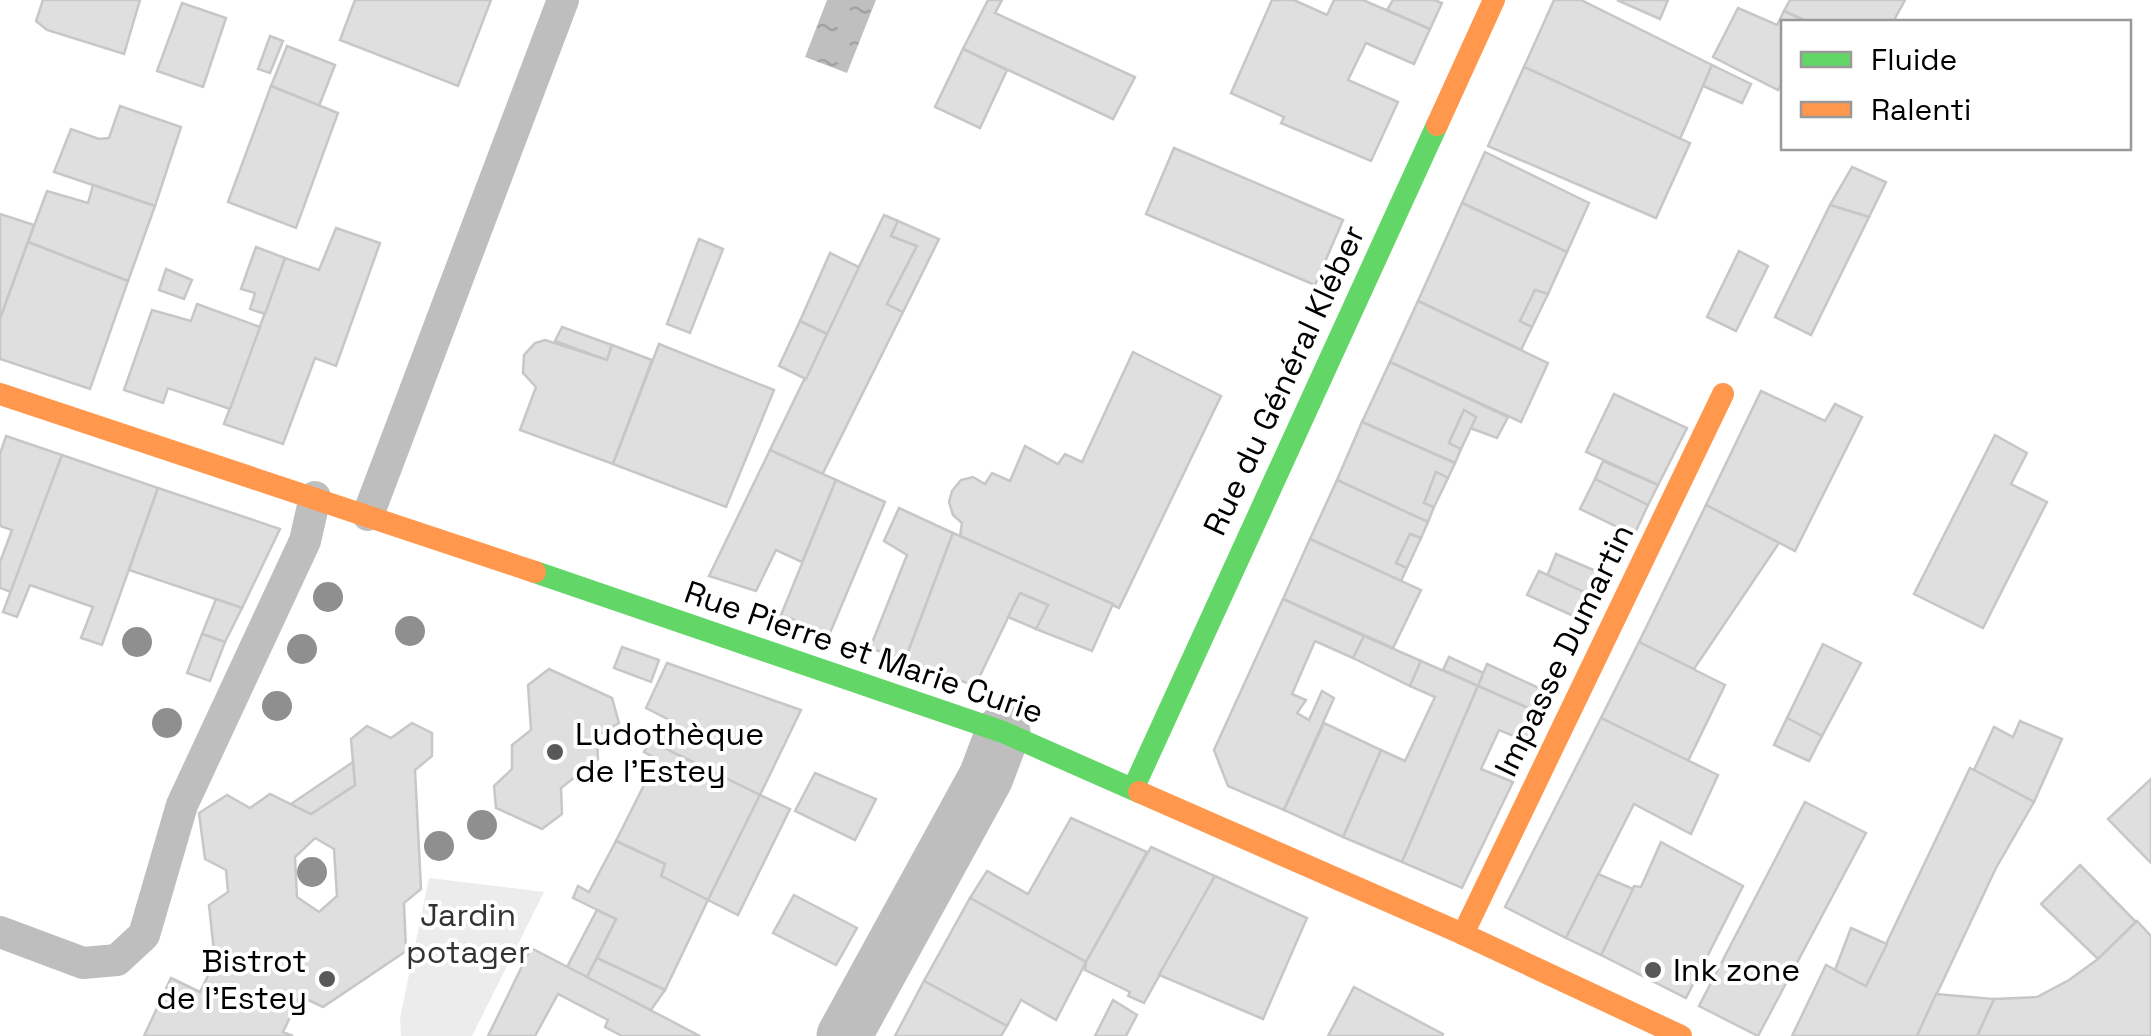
<svg xmlns="http://www.w3.org/2000/svg" width="2151" height="1036" viewBox="0 0 2151 1036" font-family="'Space Grotesk',sans-serif">
<style>
.garden{fill:#ececec}
.water{fill:url(#water-ripples)}
.building{fill:#dfdfdf;stroke:#c7c7c7;stroke-width:2.5;fill-rule:evenodd}
.lines{fill:none;stroke-linecap:round;stroke-linejoin:round}
.lane{stroke:#bebebe;stroke-width:32}
.street{stroke:#bebebe;stroke-width:55}
.fast{stroke:#63d668;stroke-width:22}
.slow{stroke:#ff974d;stroke-width:22}
.tree{fill:#8f8f8f}
.poi-dot{fill:#595959;stroke:#fff;stroke-width:4}
.labels{text-anchor:middle;stroke-width:8;stroke-linejoin:round;paint-order:stroke}
.street-label{font-size:32px;fill:#000;stroke:#fff}
.poi-label{font-size:32px;fill:#000;stroke:#fff;text-anchor:start}
.park-label{font-size:32px;fill:#333;stroke:#fff}
</style>
<defs>
<pattern id="water-ripples" width="26" height="14" patternUnits="userSpaceOnUse" patternTransform="scale(2.5)"><rect width="26" height="14" fill="#bfbfbf"/><path d="M2 4q2-2 4 0t4 0M15 11q2-2 4 0t4 0" fill="none" stroke="#a2a2a2"/></pattern>
</defs>
<rect width="100%" height="100%" fill="#fff"/>
<path class="garden" d="M429,878L544,892L472,1036H401L400,1018Z"/>
<path class="water" d="M827,0H876L847,73L805,57Z"/>
<g class="building">
<path d="M43,0H140L124,54L47,30L36,21Z"/>
<path d="M355,0H491L458,86L340,40Z"/>
<path d="M988,0H1002L995,13L1135,77L1113,119L963,49Z"/>
<path d="M1272,0H1294L1327,15L1334,0H1363L1430,29L1414,64L1366,43L1348,80L1398,102L1371,161L1281,123L1284,117L1231,93Z"/>
<path d="M1393,0H1434L1442,3L1430,29L1387,10Z"/>
<path d="M1554,0H1581L1712,65L1680,139L1524,67Z"/>
<path d="M1617,0H1668L1660,19Z"/>
<path d="M1790,0H1905L1893,22H1808L1784,11Z"/>
<path d="M182,3L226,18L203,87L157,71Z"/>
<path d="M1738,8L1777,25L1784,11L1808,22H1784V80L1778,90L1713,57Z"/>
<path d="M270,36L283,41L270,73L258,69Z"/>
<path d="M287,46L335,65L319,106L271,86Z"/>
<path d="M963,49L1007,70L980,128L935,107Z"/>
<path d="M1712,65L1751,84L1742,103L1703,86Z"/>
<path d="M1524,67L1690,143L1656,218L1488,146Z"/>
<path d="M271,86L338,113L296,228L228,202Z"/>
<path d="M120,106L181,127L155,206L54,172L71,129L99,139L109,138Z"/>
<path d="M1174,148L1343,220L1315,285L1146,214Z"/>
<path d="M1485,152L1589,203L1567,252L1462,203Z"/>
<path d="M1852,167L1886,182L1869,217L1830,205Z"/>
<path d="M93,185L155,206L128,281L28,242L47,191L88,203Z"/>
<path d="M1462,203L1567,252L1548,294L1535,290L1520,321L1532,327L1521,350L1418,301Z"/>
<path d="M1830,205L1869,217L1811,335L1775,317Z"/>
<path d="M0,214L34,225L0,319Z"/>
<path d="M884,215L898,221L891,236L917,246L887,304L903,312L822,475L770,450Z"/>
<path d="M898,221L939,239L903,312L887,304L917,246L891,236Z"/>
<path d="M336,228L380,243L336,366L315,358L283,444L224,424L285,258L319,270Z"/>
<path d="M699,239L723,249L690,333L667,324Z"/>
<path d="M28,242L128,281L90,389L0,359V319Z"/>
<path d="M256,247L285,258L265,314L250,309L255,293L241,289Z"/>
<path d="M1739,251L1768,266L1736,331L1707,317Z"/>
<path d="M830,253L859,267L827,334L800,321Z"/>
<path d="M166,269L192,280L184,299L159,290Z"/>
<path d="M1535,290L1548,294L1532,327L1520,321Z"/>
<path d="M1418,301L1548,363L1521,422L1390,362Z"/>
<path d="M197,304L260,327L230,409L168,388L163,403L124,390L152,310L191,321Z"/>
<path d="M800,321L827,334L806,379L779,366Z"/>
<path d="M562,327L612,345L607,360L555,341Z"/>
<path d="M545,340L607,360L612,345L652,360L613,464L520,430L536,387L523,373L524,355L535,343Z"/>
<path d="M659,344L774,390L726,507L613,464Z"/>
<path d="M1133,352L1221,396L1119,608L960,536L962,523L953,515L949,502L952,491L961,480L973,477L985,484L992,473L1010,481L1025,446L1058,464L1065,454L1082,462Z"/>
<path d="M1390,362L1508,417L1497,438L1470,428L1476,417L1464,410L1449,443L1461,449L1455,463L1362,422Z"/>
<path d="M1761,391L1825,421L1835,404L1862,417L1795,551L1706,505Z"/>
<path d="M1614,394L1687,428L1658,485L1586,452Z"/>
<path d="M1464,410L1476,417L1461,449L1449,443Z"/>
<path d="M1362,422L1455,463L1448,478L1436,472L1424,503L1434,507L1428,522L1337,480Z"/>
<path d="M1995,435L2027,453L2011,484L2047,502L1983,628L1914,594Z"/>
<path d="M6,436L62,455L11,592L0,588V562L12,530L0,526V454Z"/>
<path d="M770,450L836,480L802,562L776,550L756,591L709,576Z"/>
<path d="M62,455L158,488L102,645L81,638L93,607L30,585L17,617L3,612Z"/>
<path d="M1603,461L1658,485L1648,505L1595,479Z"/>
<path d="M1436,472L1448,478L1434,507L1424,503Z"/>
<path d="M1595,479L1648,505L1634,535L1580,509Z"/>
<path d="M836,480L885,502L830,633L781,615Z"/>
<path d="M1337,480L1428,522L1421,538L1410,534L1396,563L1407,568L1401,581L1310,539Z"/>
<path d="M158,488L280,529L242,608L129,570Z"/>
<path d="M1706,505L1779,543L1694,669L1639,642Z"/>
<path d="M899,508L953,533L905,660L870,648L907,555L884,541Z"/>
<path d="M953,533L1113,604L1092,651L1036,629L1048,605L1020,593L975,686L905,660Z"/>
<path d="M1410,534L1421,538L1407,568L1396,563Z"/>
<path d="M1310,539L1421,590L1393,648L1283,599Z"/>
<path d="M1556,554L1612,578L1601,600L1547,576Z"/>
<path d="M1539,571L1601,600L1589,623L1527,595Z"/>
<path d="M1020,593L1048,605L1036,629L1008,617Z"/>
<path d="M216,599L242,608L225,642L202,634Z"/>
<path d="M1283,599L1364,636L1353,658L1315,641L1292,694L1306,700L1297,713L1309,720L1322,691L1334,698L1284,810L1228,786L1214,750Z"/>
<path d="M202,634L225,642L210,681L187,673Z"/>
<path d="M1364,636L1421,661L1410,686L1353,658Z"/>
<path d="M1639,642L1725,685L1688,761L1601,718Z"/>
<path d="M1823,644L1861,663L1822,736L1787,718Z"/>
<path d="M622,647L659,660L651,682L614,668Z"/>
<path d="M1449,657L1484,673L1478,686L1443,670Z"/>
<path d="M1421,661L1478,686L1402,862L1343,837L1381,750L1405,761L1435,697L1410,686Z"/>
<path d="M667,663L801,710L760,795L650,741L656,728L667,735L675,723L646,708Z"/>
<path d="M1487,664L1554,695L1544,715L1478,686Z"/>
<path d="M549,669L612,698L619,723L597,736L598,759L561,788L562,814L542,829L496,808L494,786L512,769V745L531,730L528,685Z"/>
<path d="M1478,686L1544,715L1531,743L1499,730L1481,769L1513,782L1462,888L1402,862Z"/>
<path d="M1601,718L1718,775L1691,834L1634,804L1566,938L1505,907Z"/>
<path d="M1787,718L1822,736L1809,761L1774,745Z"/>
<path d="M2020,721L2062,739L2034,802L1974,770L1994,727L2013,737Z"/>
<path d="M412,723L432,733V756L415,770L421,889L404,903L406,951L323,1007L300,996L283,1032L293,1036H144L171,978L200,992L215,961L209,905L228,892L226,870L205,859L199,813L227,795L250,808L270,794L311,814L355,785L351,739L367,726L391,738ZM315,838L334,849L337,896L319,912L297,897L295,857Z"/>
<path d="M1324,723L1381,750L1343,837L1284,810Z"/>
<path d="M650,741L760,795L708,900L661,876L665,864L616,841L657,759L644,752Z"/>
<path d="M353,762L355,785L311,814L291,804Z"/>
<path d="M1970,768L2034,802L1996,868L1917,1036H1792L1826,965L1866,986Z"/>
<path d="M815,773L876,799L855,840L795,811Z"/>
<path d="M2151,779V863L2108,819Z"/>
<path d="M760,795L790,809L738,915L708,900Z"/>
<path d="M1805,802L1866,833L1758,1036L1699,1006Z"/>
<path d="M1071,818L1147,852L1086,962L970,898L987,871L1028,894Z"/>
<path d="M616,841L665,864L661,876L708,900L665,990L597,958L616,919L573,898L578,886L589,892Z"/>
<path d="M1661,842L1743,886L1686,998L1601,955L1634,886L1641,887Z"/>
<path d="M1151,847L1215,876L1144,1003L1128,996L1130,992L1085,970L1086,962Z"/>
<path d="M2080,865L2136,922L2098,959L2041,904Z"/>
<path d="M1598,874L1633,889L1601,955L1566,938Z"/>
<path d="M1215,876L1307,918L1263,1019L1159,975Z"/>
<path d="M794,895L857,928L836,965L773,933Z"/>
<path d="M970,898L1086,962L1056,1020L1021,1000L1007,1026L924,981Z"/>
<path d="M597,910L616,919L587,977L567,967Z"/>
<path d="M2137,921L2151,936V1036H1977L1994,999L2037,997L2069,980L2098,959Z"/>
<path d="M1851,928L1887,944L1866,986L1835,970Z"/>
<path d="M531,948L587,977L700,1036H622L605,1027L608,1020L558,994L535,1036H488Z"/>
<path d="M597,958L665,990L651,1010L587,977Z"/>
<path d="M924,981L1007,1026L1001,1036H895Z"/>
<path d="M1354,987L1443,1034L1442,1036H1328Z"/>
<path d="M1936,994L1994,999L1977,1036H1917Z"/>
<path d="M1113,1000L1137,1015L1126,1036H1095Z"/>
</g>
<g class="lines">
<g class="lane">
<path d="M368,515L563,0"/>
<path d="M0,932L83,963L117,960L144,935L182,805L305,541L315,497"/>
</g>
<path class="street" d="M844,1036L986,777L1003,732"/>
<g class="fast">
<path d="M535,572L1003,732L1139,792"/>
<path d="M1134,787L1437,125"/>
</g>
<g class="slow">
<path d="M1437,125L1494,0"/>
<path d="M0,394L535,572"/>
<path d="M1139,792L1463,934L1681,1036"/>
<path d="M1463,934L1723,394"/>
</g>
</g>
<g class="tree">
<circle cx="328" cy="597" r="15"/>
<circle cx="410" cy="631" r="15"/>
<circle cx="137" cy="642" r="15"/>
<circle cx="302" cy="649" r="15"/>
<circle cx="277" cy="706" r="15"/>
<circle cx="167" cy="723" r="15"/>
<circle cx="482" cy="825" r="15"/>
<circle cx="439" cy="846" r="15"/>
<circle cx="312" cy="872" r="15"/>
</g>
<g class="poi-dot">
<circle cx="555" cy="752" r="10"/>
<circle cx="1653" cy="970" r="10"/>
<circle cx="327" cy="979" r="10"/>
</g>
<g class="labels">
<g class="street-label">
<text transform="translate(1284 380) rotate(-65)" y="11">Rue du Général Kléber</text>
<text transform="translate(1564 650) rotate(-64)" y="11">Impasse Dumartin</text>
<text transform="translate(864 652) rotate(19)" y="11">Rue Pierre et Marie Curie</text>
</g>
<g class="poi-label">
<text x="575" y="745">Ludothèque<tspan x="575" dy="37">de l'Estey</tspan></text>
<text x="307" y="972" text-anchor="end">Bistrot<tspan x="307" dy="37">de l'Estey</tspan></text>
<text x="1673" y="981">Ink zone</text>
</g>
<g class="park-label">
<text x="468" y="926">Jardin<tspan x="468" dy="37">potager</tspan></text>
</g>
</g>
<rect x="1781" y="20" width="350" height="130" fill="#ffffff" stroke="#999999" stroke-width="2.5"/>
<rect x="1801" y="52" width="50" height="15" fill="#63d668" stroke="#999999" stroke-width="2.5"/>
<text x="1871" y="70" font-size="30" fill="#000000">Fluide</text>
<rect x="1801" y="102" width="50" height="15" fill="#ff974d" stroke="#999999" stroke-width="2.5"/>
<text x="1871" y="120" font-size="30" fill="#000000">Ralenti</text>
</svg>
